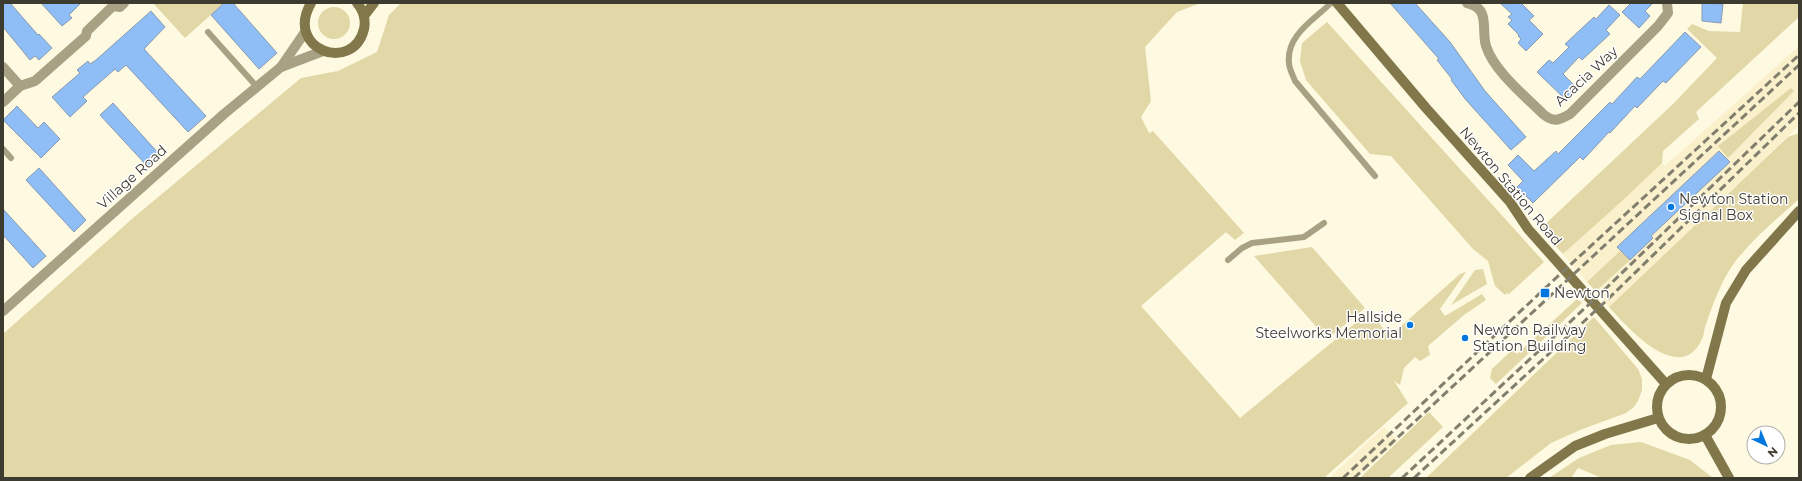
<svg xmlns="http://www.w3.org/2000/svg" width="1802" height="481" viewBox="0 0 1802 481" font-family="Montserrat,sans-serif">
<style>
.built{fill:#faf1cc}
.green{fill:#e2d7a6}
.building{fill:#8fbdf5;stroke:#889bb2}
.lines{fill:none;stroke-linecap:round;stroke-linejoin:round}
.lane{stroke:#a8a183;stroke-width:6}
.street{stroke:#a8a183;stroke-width:10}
.secondary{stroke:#81774a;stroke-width:10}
.rail{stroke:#817e6e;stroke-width:3;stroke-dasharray:8 4;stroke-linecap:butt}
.poi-dot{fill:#0077de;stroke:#fff;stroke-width:1.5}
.labels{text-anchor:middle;stroke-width:3;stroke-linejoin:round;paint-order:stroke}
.street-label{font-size:14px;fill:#3d3a2f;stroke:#fff}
.poi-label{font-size:14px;fill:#3d3a2f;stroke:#fff;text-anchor:start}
</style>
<rect width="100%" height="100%" fill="#fef9e1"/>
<g class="built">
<path d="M1799,46V126L1609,307L1596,291L1629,260L1620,251L1587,282L1563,254L1621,202L1662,163L1665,166L1667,164Z"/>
<path d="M1384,427L1398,440L1356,478H1329Z"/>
</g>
<g class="green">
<path d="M153,3H224L185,38Z"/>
<path d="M401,3H1201L1177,12L1145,47L1151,101L1141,117L1149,133L1153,131L1244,233L1235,240L1226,232L1141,306L1240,418L1369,312L1390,336L1460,274L1466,272L1440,309L1445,316L1482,294L1486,300L1464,315L1428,346L1430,355L1420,361L1415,357L1404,368L1400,385L1394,381L1408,403L1324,478H3V334L133,218L301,78L338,71L377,52L389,15Z"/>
<path d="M1743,3H1799V17L1696,112L1699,119L1663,151L1662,163L1621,202L1563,254L1540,229L1673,104L1717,58L1687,29L1692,24L1709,31L1740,32Z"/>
<circle cx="334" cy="23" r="16"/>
<path d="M1327,22L1544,262L1509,294L1507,293L1505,295L1495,286L1488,261L1473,249L1391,156L1370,154L1306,80L1300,61L1302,43Z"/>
<path d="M1791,88L1794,91L1728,158L1718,146Z"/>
<path d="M1799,133V199C1775,221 1748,242 1730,269C1720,285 1712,306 1706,324C1704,329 1704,335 1702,339C1680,387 1627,327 1609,307L1788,137Z"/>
<path d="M1312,247L1365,308L1327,339L1254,256Z"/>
<path d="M1620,251L1630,260L1596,291L1587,282Z"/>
<path d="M1483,269L1487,284L1451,305L1475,270Z"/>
<path d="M1577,299L1582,303L1496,384L1490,378L1492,369L1513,349L1517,354Z"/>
<path d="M1594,317L1638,369L1642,379V390L1638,401L1633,408L1626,413L1580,430L1551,443L1506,478H1426Z"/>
<path d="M1429,412L1443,427L1388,478H1360Z"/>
<path d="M1641,442L1690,460L1713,478H1602L1578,468L1571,478H1549L1579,458L1611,445Z"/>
</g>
<g class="building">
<path d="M3,3H10L38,35L39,34L52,48L39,60L35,56L30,60L3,27Z"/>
<path d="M41,3H81L69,15L72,18L62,26Z"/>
<path d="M224,3H233L277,53L259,69L211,15Z"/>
<path d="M1390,3H1415L1450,42L1485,91L1526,137L1511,150L1466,100L1451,80L1452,79L1437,60L1439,59Z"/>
<path d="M1500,3H1521L1534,16L1529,20L1543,34L1526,51L1518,43L1521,39L1518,36L1519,35L1508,24L1512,20L1508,17L1512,14Z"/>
<path d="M1631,3H1653L1645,11L1650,16L1639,28L1622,12Z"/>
<path d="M1702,3L1723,4L1721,23L1702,21Z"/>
<path d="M1609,5L1620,15L1606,30L1610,34L1582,60L1579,57L1563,74L1578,89L1567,101L1537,72L1549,60L1553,63L1569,47L1565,44L1594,17L1596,19Z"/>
<path d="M151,11L165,27L144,49L206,116L188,132L126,65L118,72L115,69L83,97L87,101L70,117L52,97L80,73L77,70L88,61L90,64L96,60Z"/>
<path d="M1685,32L1701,47L1666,83L1663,81L1637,108L1635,106L1610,133L1609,132L1583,160L1580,157L1533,203L1517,187L1523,181L1508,165L1518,155L1534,171L1556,151L1558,154L1610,102L1612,104L1637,77L1640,79Z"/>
<path d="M113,103L160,155L148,167L100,115Z"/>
<path d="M17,106L38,128L44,122L60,139L41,158L3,120Z"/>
<path d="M1719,151L1730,162L1651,236L1653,238L1630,260L1617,247Z"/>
<path d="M39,168L86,220L74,232L26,180Z"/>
<path d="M3,209L46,256L33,268L3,235Z"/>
</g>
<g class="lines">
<g class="lane">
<path d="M1331,3C1314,20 1286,35 1289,63C1289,69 1293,75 1295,81L1375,176"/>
<path d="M208,32L257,87"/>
<path d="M3,149L11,158"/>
<path d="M1228,260L1242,248L1252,243L1304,237L1324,223"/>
</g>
<g class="street">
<path d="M1467,3C1491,8 1481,30 1486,46C1494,71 1525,96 1543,114C1554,123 1559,120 1570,114L1658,26L1668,13L1667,3"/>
<path d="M3,67L20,86"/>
<path d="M281,67L323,51"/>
<path d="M3,102L20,86L35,81L86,36L87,31L113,6L120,7L124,3"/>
<path d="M3,311L224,114L281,67L305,32"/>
</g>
<g class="secondary">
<path d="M311,3C284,50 353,74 364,29C366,20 363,10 357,3"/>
<path d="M1337,3L1426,108L1510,202L1528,229L1666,384"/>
<path d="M364,16L374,3"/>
<circle cx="1689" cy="407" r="32"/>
<path d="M1706,379L1726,303L1746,270L1799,211"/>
<path d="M1705,435L1729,478"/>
<path d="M1530,478L1575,446L1605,434L1658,418"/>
</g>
<g class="rail">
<path d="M1343,478L1557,277L1799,55"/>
<path d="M1354,478L1799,65"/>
<path d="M1402,478L1599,295L1799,102"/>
<path d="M1414,478L1605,302L1799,113"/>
</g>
</g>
<g class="poi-dot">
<circle cx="1671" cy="207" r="4"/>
<rect x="1540" y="288" width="10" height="10" rx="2"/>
<circle cx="1410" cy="325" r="4"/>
<circle cx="1465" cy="338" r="4"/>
</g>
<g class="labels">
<g class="street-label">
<text transform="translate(1586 76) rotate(-43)" y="5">Acacia Way</text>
<text transform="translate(132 177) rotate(-42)" y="5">Village Road</text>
<text transform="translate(1511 186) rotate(50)" y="5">Newton Station Road</text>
</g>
<g class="poi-label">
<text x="1679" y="204">Newton Station<tspan x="1679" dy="16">Signal Box</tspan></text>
<text x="1554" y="298">Newton</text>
<text x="1402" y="322" text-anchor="end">Hallside<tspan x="1402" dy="16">Steelworks Memorial</tspan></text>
<text x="1473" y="335">Newton Railway<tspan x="1473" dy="16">Station Building</tspan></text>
</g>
</g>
<rect width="1802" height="481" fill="none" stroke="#3d3a2f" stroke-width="8"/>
<g transform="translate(1766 445) rotate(136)"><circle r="19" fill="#ffffff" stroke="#b1b0ac"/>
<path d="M0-3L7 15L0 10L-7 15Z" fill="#0077de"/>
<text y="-6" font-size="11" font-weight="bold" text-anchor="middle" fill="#3d3a2f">N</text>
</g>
</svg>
